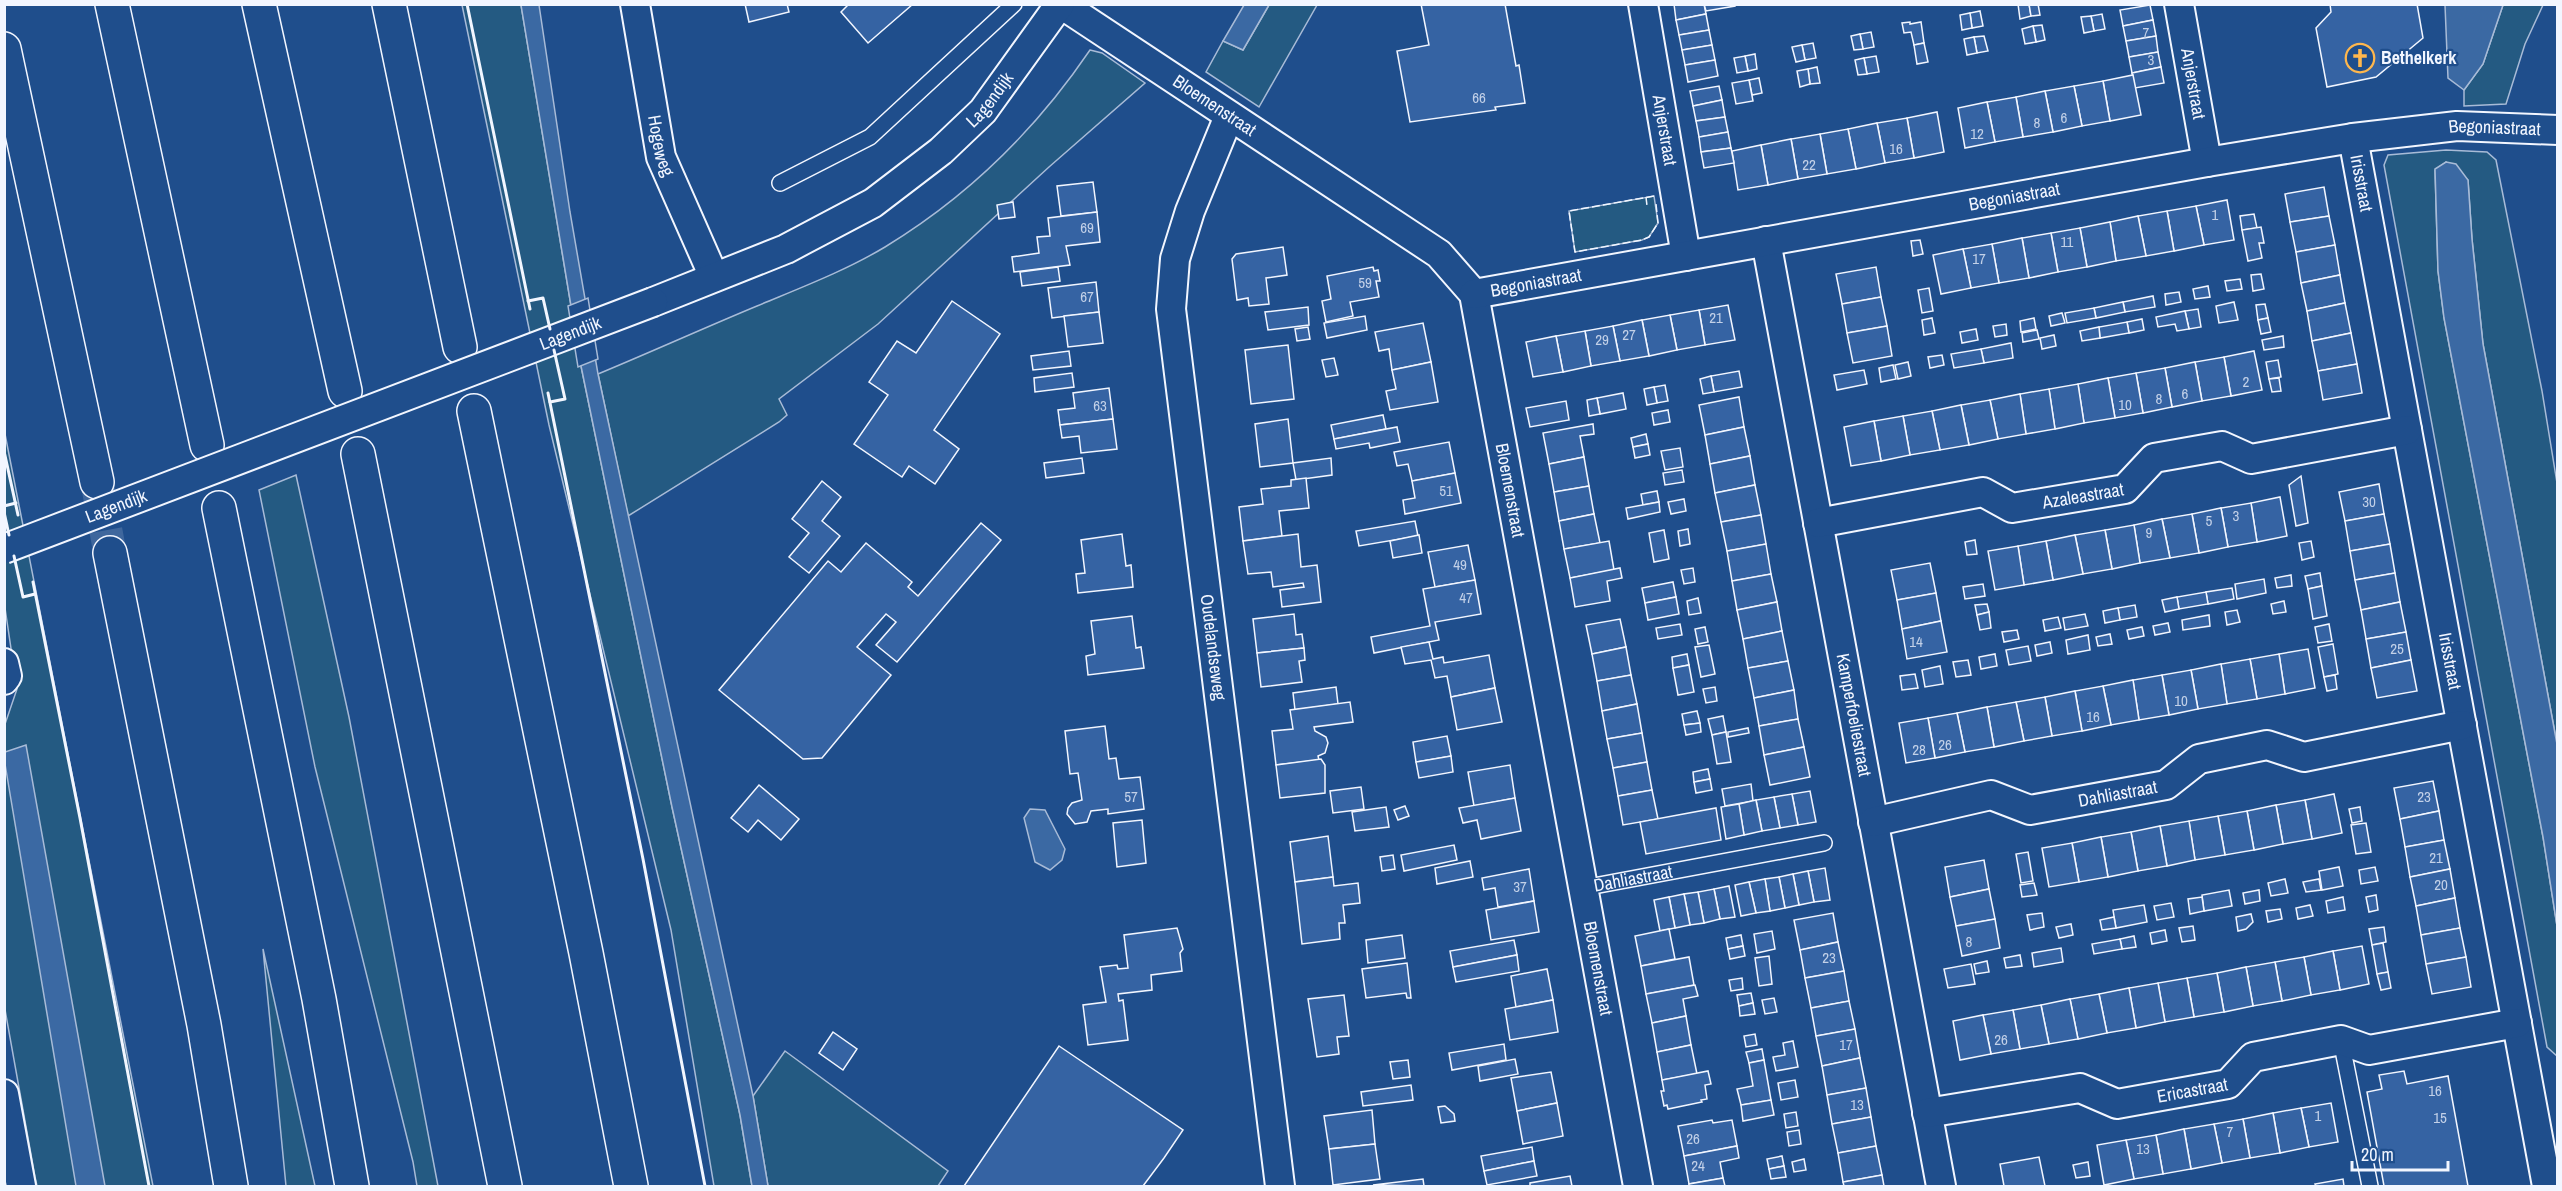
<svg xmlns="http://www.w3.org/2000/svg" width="2562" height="1191" viewBox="0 0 2562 1191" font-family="'Archivo Narrow',sans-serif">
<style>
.green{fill:#245a82;stroke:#a8bbd7;stroke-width:1.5}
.water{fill:#3b69a3;stroke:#a8bbd7;stroke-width:1.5}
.pier{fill:#1f4e8c;stroke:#a8bbd7;stroke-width:1.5}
.building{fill:#3563a3;stroke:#f2f6ff;stroke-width:1.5}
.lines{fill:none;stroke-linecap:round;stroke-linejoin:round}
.highway-tunnel{stroke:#3f679d;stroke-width:33;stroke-dasharray:33 16;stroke-linecap:butt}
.lane-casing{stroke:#f2f6ff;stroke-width:18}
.street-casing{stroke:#f2f6ff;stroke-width:32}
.highway-casing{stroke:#f2f6ff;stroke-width:36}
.lane{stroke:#1f4e8c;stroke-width:15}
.street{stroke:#1f4e8c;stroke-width:28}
.highway{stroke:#1f4e8c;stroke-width:33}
.street-bridge-casing{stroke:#f2f6ff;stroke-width:32;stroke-linecap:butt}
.street-bridge{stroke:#1f4e8c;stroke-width:28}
.fence{stroke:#f2f6ff;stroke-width:1.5;stroke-dasharray:8 3;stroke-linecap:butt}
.wall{stroke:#f2f6ff;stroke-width:3}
.labels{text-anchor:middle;stroke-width:4.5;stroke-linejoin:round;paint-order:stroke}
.number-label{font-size:15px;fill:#c3d1e8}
.poi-label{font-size:18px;font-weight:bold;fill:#f2f6ff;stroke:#1f4e8c;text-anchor:start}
.street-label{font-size:18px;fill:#f2f6ff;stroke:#1f4e8c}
</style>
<rect width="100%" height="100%" fill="#1f4e8c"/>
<g class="green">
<path d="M462,5H521L581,366L672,807L740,1115L752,1186H714L671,930L549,425Z"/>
<path d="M1269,5H1317L1259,107L1206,72L1223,41L1243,50Z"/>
<path d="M2503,5H2543L2525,44L2506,104L2464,106V90L2483,64Z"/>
<path d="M1090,50L1102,53L1145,83L1049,167L878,324L779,399L787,415L779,422L628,516L598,374C651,352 704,328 757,306C800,288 845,271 885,247C969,196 1035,131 1090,50Z"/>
<path d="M2446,150L2487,152L2496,160L2542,391L2557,483V744L2483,344L2472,239L2468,180L2446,162L2435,170L2438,271L2444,318L2543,837L2557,926V1056L2547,1047L2384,165L2388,155Z"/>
<path d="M1654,196L1658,223L1649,237L1642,240L1575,252L1569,211Z"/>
<path d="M4,429L153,1186H37L35,1177L4,1004V727L17,689L5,608Z"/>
<path d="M296,475L349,717L438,1186H417L413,1162L315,767L259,490Z"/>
<path d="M263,949L315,1186H286Z"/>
<path d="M785,1051L948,1171L938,1186H768L753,1096Z"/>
</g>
<g class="water">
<path d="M521,5H539L570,212L598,374L753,1096L768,1186H752L740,1115L672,807L581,366Z"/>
<path d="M1244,5H1269L1243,50L1223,41Z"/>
<path d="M2445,5H2503L2483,64L2464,90L2448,78Z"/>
<path d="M2446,162L2456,164L2468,180L2472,239L2483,344L2557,744V926L2543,837L2444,318L2438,271L2435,169Z"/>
<path d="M26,745L105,1186H76L5,764V752Z"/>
<path d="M1030,809L1045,810L1065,849L1062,860L1050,870L1035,862L1024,818Z"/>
</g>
<path class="pier" d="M588,298L598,359L578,367L568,306Z"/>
<g class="building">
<path d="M745,4H787L789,12L749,22Z"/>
<path d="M849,4H913L868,43L841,12Z"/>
<path d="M1421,4H1505L1516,66L1519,65L1525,103L1495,107L1496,110L1410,122L1397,51L1429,45Z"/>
<path d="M1674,4H1704L1706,14L1676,20Z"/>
<path d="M1704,4H1735V6L1706,11Z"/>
<path d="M2018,4H2029L2031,16L2020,19Z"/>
<path d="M2029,4H2038L2040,15L2031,16Z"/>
<path d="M2330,4H2417L2423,38L2376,77L2327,87L2316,28L2331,12Z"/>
<path d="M2150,5L2153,20L2123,26L2120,10Z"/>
<path d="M1980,11L1983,26L1972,28L1970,13Z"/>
<path d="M1970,13L1972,28L1962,30L1960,15Z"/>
<path d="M1706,14L1709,30L1679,35L1676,20Z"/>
<path d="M2102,14L2105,29L2094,31L2091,16Z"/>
<path d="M2091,16L2094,31L2084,33L2081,17Z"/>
<path d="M2153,20L2156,36L2126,41L2123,26Z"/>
<path d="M1910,22V24L1921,22L1924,43L1914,45L1911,32L1904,33L1902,23Z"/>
<path d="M2042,25L2045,40L2036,42L2033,26Z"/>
<path d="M2033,26L2036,42L2025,44L2022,29Z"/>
<path d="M1709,30L1712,45L1682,50L1679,35Z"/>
<path d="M1871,32L1874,47L1863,49L1860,34Z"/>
<path d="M1860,34L1863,49L1854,50L1851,36Z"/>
<path d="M1984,36L1988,51L1977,53L1974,37Z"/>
<path d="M2156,36L2158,52L2129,57L2126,41Z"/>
<path d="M1974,37L1977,53L1967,55L1964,39Z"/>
<path d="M1813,43L1816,58L1805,60L1802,45Z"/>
<path d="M1924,43L1928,62L1917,64L1914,45Z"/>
<path d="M1712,45L1715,60L1685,65L1682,50Z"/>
<path d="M1802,45L1805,60L1796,62L1792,47Z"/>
<path d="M2158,52L2161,67L2132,73L2129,57Z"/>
<path d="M1755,54L1757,69L1748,71L1745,56Z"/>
<path d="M1745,56L1748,71L1737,73L1734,58Z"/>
<path d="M1876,56L1879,72L1867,74L1864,58Z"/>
<path d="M1864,58L1867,74L1858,75L1855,60Z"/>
<path d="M1715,60L1718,76L1688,82L1685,65Z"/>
<path d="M1817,67L1820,83L1810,84L1808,69Z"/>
<path d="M2161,67L2164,83L2135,88L2132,73Z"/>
<path d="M1808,69L1810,84L1800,87L1797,71Z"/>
<path d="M2133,75L2141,115L2110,121L2103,81Z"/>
<path d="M1759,78L1762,93L1752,95L1749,80Z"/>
<path d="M1749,80L1753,101L1736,104L1732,83Z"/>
<path d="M2103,81L2110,121L2082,126L2074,86Z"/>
<path d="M1719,86L1722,100L1693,106L1690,91Z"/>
<path d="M2074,86L2082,126L2053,132L2045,91Z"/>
<path d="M2045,91L2053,132L2023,137L2016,97Z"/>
<path d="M2016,97L2023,137L1995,142L1987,102Z"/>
<path d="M1722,100L1725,117L1696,121L1693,106Z"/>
<path d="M1987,102L1995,142L1965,148L1958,108Z"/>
<path d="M1937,112L1944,152L1914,158L1907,118Z"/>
<path d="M1725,117L1728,132L1699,137L1696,121Z"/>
<path d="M1907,118L1914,158L1885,163L1877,123Z"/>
<path d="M1877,123L1885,163L1856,169L1848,129Z"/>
<path d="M1848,129L1856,169L1827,174L1820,134Z"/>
<path d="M1728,132L1731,148L1701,152L1699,137Z"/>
<path d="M1820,134L1827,174L1798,179L1791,139Z"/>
<path d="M1791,139L1798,179L1768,185L1761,145Z"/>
<path d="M1761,145L1768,185L1738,190L1732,151Z"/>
<path d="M1731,148L1734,163L1704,168L1701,152Z"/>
<path d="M1093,182L1097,212L1061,216L1057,186Z"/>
<path d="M2324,187L2329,216L2290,222L2285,194Z"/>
<path d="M2227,200L2234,240L2204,245L2196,206Z"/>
<path d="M1013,202L1015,217L999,219L997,205Z"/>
<path d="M2196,206L2204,245L2174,251L2167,211Z"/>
<path d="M2167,211L2174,251L2146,256L2138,216Z"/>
<path d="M1097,212L1100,242L1066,246L1070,265L1014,272L1012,257L1039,253L1037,237L1050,236L1048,218Z"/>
<path d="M2254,214L2257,228L2242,230L2240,216Z"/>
<path d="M2138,216L2146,256L2116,261L2110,222Z"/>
<path d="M2329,216L2335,245L2296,252L2290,222Z"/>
<path d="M2110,222L2116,261L2087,267L2080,228Z"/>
<path d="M2261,227L2264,243H2259L2262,258L2248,261L2242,230Z"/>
<path d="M2080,228L2087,267L2058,272L2051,233Z"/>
<path d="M2051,233L2058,272L2029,278L2022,238Z"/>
<path d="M2022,238L2029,278L1999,283L1992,244Z"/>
<path d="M1920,240L1923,254L1913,256L1911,241Z"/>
<path d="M1992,244L1999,283L1971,288L1963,249Z"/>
<path d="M2335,245L2340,275L2301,283L2296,252Z"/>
<path d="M1283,247L1287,275L1266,278L1269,304L1249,306L1248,298L1237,300L1232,259L1236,254Z"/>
<path d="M1963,249L1971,288L1941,294L1933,255Z"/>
<path d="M1058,267L1060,281L1022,286L1020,272Z"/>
<path d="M1373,267L1374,271L1378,270L1380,281H1376L1379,297L1350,302L1353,316L1326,322L1322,301L1331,299L1327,276Z"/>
<path d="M1876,267L1881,297L1842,304L1836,274Z"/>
<path d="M2261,274L2264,289L2253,291L2251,275Z"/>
<path d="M2340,275L2345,303L2307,311L2301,283Z"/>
<path d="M2240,279L2242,289L2227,291L2225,281Z"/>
<path d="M1096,282L1099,312L1052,318L1048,288Z"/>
<path d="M2208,286L2210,297L2195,299L2193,289Z"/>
<path d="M1929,288L1933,311L1922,313L1918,290Z"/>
<path d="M2179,292L2181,302L2166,305L2165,294Z"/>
<path d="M2153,296L2155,307L2125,312L2123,302Z"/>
<path d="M1881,297L1887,326L1847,333L1842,304Z"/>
<path d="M952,301L1000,334L934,430L959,449L935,484L909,466L902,477L854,444L888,395L869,382L897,341L916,353Z"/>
<path d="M2123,302L2125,312L2096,318L2094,308Z"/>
<path d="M2234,302L2238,320L2219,323L2216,306Z"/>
<path d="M2345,303L2351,333L2312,341L2307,311Z"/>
<path d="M2265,304L2268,318L2258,320L2256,305Z"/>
<path d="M1728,305L1735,340L1705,345L1699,310Z"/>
<path d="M1308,307L1309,325L1268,330L1265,312Z"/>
<path d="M2094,308L2096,318L2067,323L2065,313Z"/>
<path d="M2198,309L2201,327L2189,329L2185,311Z"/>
<path d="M1699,310L1705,345L1677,350L1670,315Z"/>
<path d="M2185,311L2189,329L2177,331L2175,324L2158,327L2156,317Z"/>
<path d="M1099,312L1103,343L1068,347L1064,316Z"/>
<path d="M2062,313L2065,323L2051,326L2049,316Z"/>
<path d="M1670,315L1677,350L1649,356L1642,320Z"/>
<path d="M1365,316L1367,330L1327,338L1324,323Z"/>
<path d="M1932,318L1935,333L1924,335L1922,320Z"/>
<path d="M2034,318L2036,329L2021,332L2020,321Z"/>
<path d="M2268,318L2271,332L2261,334L2258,320Z"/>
<path d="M2142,319L2144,330L2129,333L2127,322Z"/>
<path d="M1642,320L1649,356L1620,361L1613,326Z"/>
<path d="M2127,322L2129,333L2100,338L2099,327Z"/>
<path d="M1423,323L1431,362L1392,370L1389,349L1379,351L1375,332Z"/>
<path d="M2006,324L2007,335L1995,337L1993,326Z"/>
<path d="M1613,326L1620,361L1591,366L1585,331Z"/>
<path d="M1887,326L1892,356L1853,363L1847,333Z"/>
<path d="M1308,327L1310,339L1297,341L1295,329Z"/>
<path d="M2099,327L2100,338L2082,341L2080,331Z"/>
<path d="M1976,329L1978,340L1962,343L1960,332Z"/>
<path d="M2037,330L2039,339L2023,342L2022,333Z"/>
<path d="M1585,331L1591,366L1563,372L1556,336Z"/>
<path d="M2351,333L2357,364L2318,371L2312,341Z"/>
<path d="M2054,335L2056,346L2042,349L2040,338Z"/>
<path d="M1556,336L1563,372L1533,377L1526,342Z"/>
<path d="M2283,336L2284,347L2264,350L2262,340Z"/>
<path d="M2011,343L2013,358L1984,363L1981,349Z"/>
<path d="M1288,345L1294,399L1251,404L1245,350Z"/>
<path d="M1981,349L1984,363L1954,368L1951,354Z"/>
<path d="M1069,351L1071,366L1033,370L1031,356Z"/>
<path d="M2254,351L2262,390L2231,396L2224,357Z"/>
<path d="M1942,355L1944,365L1930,368L1928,357Z"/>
<path d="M2224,357L2231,396L2202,401L2195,362Z"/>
<path d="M1334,358L1338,375L1326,377L1322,360Z"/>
<path d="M2278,360L2281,377L2269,379L2266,362Z"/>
<path d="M1431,362L1438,402L1390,410L1386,391L1396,389L1392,370Z"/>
<path d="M1908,362L1911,376L1898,379L1895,365Z"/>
<path d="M2195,362L2202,401L2172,407L2165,368Z"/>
<path d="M2357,364L2362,393L2323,400L2318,371Z"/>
<path d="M1893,365L1896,379L1881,382L1879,368Z"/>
<path d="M2165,368L2172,407L2143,413L2136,373Z"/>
<path d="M1864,370L1867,384L1837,390L1834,375Z"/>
<path d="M1739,371L1742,387L1714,392L1711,376Z"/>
<path d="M1072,373L1074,387L1035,392L1034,378Z"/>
<path d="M2136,373L2143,413L2115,418L2108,378Z"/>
<path d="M1711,376L1714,392L1703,394L1700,379Z"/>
<path d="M2108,378L2115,418L2084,423L2078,384Z"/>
<path d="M2279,378L2281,391L2272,392L2269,379Z"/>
<path d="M2078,384L2084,423L2055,429L2049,389Z"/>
<path d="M1665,385L1668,401L1657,403L1654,387Z"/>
<path d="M1654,387L1657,403L1647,405L1644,389Z"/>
<path d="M1109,388L1113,419L1060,425L1058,410L1075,408L1073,393Z"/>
<path d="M2049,389L2055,429L2026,434L2020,394Z"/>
<path d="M1623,393L1626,409L1600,414L1597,398Z"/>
<path d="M2020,394L2026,434L1998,439L1990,400Z"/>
<path d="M1739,397L1744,427L1705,435L1699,405Z"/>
<path d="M1597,398L1600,414L1589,416L1587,400Z"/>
<path d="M1990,400L1998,439L1969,445L1961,405Z"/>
<path d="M1566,401L1569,420L1530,427L1526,408Z"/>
<path d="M1961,405L1969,445L1940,450L1932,411Z"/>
<path d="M1668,410L1670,422L1654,425L1652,413Z"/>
<path d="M1932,411L1940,450L1910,455L1903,416Z"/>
<path d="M1383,415L1386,429L1334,439L1331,425Z"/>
<path d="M1903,416L1910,455L1881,461L1874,421Z"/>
<path d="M1113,419L1117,449L1081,453L1079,436L1062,438L1060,425Z"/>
<path d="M1288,419L1293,463L1260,467L1255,424Z"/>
<path d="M1874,421L1881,461L1851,466L1844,427Z"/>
<path d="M1593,424L1594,434L1580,436L1584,457L1549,464L1543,433Z"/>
<path d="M1397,427L1400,442L1370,448L1369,443L1336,449L1334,439Z"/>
<path d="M1744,427L1750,456L1710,464L1705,435Z"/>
<path d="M1646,434L1648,444L1633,447L1631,438Z"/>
<path d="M1449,442L1455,473L1412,481L1408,464L1397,466L1394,452Z"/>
<path d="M1648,444L1650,455L1635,458L1633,447Z"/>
<path d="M1680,448L1683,467L1665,470L1661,451Z"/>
<path d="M1750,456L1755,485L1715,493L1710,464Z"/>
<path d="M1584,457L1589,486L1554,492L1549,464Z"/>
<path d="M1082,458L1084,473L1046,478L1044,463Z"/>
<path d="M1331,458L1332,475L1296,480L1293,463Z"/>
<path d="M1682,470L1684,482L1665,485L1663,473Z"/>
<path d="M1455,473L1461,503L1405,514L1403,500L1415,498L1412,481Z"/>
<path d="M2301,476L2308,523L2296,526L2289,485Z"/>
<path d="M1306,478L1309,508L1279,511L1282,536L1243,541L1239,507L1263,504L1261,489L1291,486V480Z"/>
<path d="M822,481L841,497L822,521L840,536L809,573L789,557L809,533L792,519Z"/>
<path d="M2379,484L2384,514L2345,521L2339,492Z"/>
<path d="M1755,485L1761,515L1721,522L1715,493Z"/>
<path d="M1589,486L1594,514L1559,521L1554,492Z"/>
<path d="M1657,491L1659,502L1643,505L1641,494Z"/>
<path d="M2280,497L2287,536L2257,542L2251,503Z"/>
<path d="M1684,499L1686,511L1671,514L1668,502Z"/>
<path d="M1659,502L1660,512L1628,519L1626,508Z"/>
<path d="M2251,503L2257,542L2228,547L2221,508Z"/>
<path d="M2221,508L2228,547L2199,553L2192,514Z"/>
<path d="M1594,514L1600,543L1564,549L1559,521Z"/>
<path d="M2192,514L2199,553L2170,558L2162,519Z"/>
<path d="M2384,514L2390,544L2350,551L2345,521Z"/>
<path d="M1761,515L1766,544L1727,551L1721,522Z"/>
<path d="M2162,519L2170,558L2140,563L2134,525Z"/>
<path d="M1415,521L1418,536L1359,546L1356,531Z"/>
<path d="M981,523L1001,540L897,662L876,645L896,622L886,614L857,647L891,675L822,758L803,759L719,690L828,561L841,572L866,543L912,582L908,587L918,596Z"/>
<path d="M2134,525L2140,563L2112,569L2105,530Z"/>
<path d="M1688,529L1690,544L1680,546L1678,531Z"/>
<path d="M1664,530L1669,559L1654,562L1649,533Z"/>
<path d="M2105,530L2112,569L2083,574L2075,535Z"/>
<path d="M1122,534L1126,566L1131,565L1133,587L1078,593L1076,574L1085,573L1081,540Z"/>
<path d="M1298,534L1301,567L1317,565L1321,602L1282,607L1280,590L1304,587L1303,583L1273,587L1271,572L1248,574L1243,541Z"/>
<path d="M1419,535L1422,553L1393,558L1390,541Z"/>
<path d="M2075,535L2083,574L2053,580L2046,541Z"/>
<path d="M1975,540L1977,554L1967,555L1965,542Z"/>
<path d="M1609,541L1614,570L1570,578L1564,549Z"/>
<path d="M2046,541L2053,580L2024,585L2018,546Z"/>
<path d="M2311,541L2314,557L2302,560L2299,543Z"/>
<path d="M1766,544L1771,574L1732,581L1727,551Z"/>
<path d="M2390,544L2395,573L2355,580L2350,551Z"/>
<path d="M1468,545L1475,580L1435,587L1428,552Z"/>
<path d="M2018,546L2024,585L1995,590L1988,551Z"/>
<path d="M1930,563L1936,593L1897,600L1891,570Z"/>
<path d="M1620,568L1622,578L1607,581L1610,601L1575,607L1570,578Z"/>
<path d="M1693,568L1695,582L1684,584L1681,570Z"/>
<path d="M2320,573L2322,586L2308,589L2305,576Z"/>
<path d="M2395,573L2400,602L2361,610L2355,580Z"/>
<path d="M1771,574L1777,602L1737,610L1732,581Z"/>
<path d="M2291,575L2292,586L2277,588L2275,578Z"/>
<path d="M2264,579L2266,593L2237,599L2235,584Z"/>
<path d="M1475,580L1481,614L1435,622L1439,640L1374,653L1371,637L1430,626L1423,589Z"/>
<path d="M1673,582L1676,597L1645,603L1642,588Z"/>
<path d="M1983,584L1985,596L1965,599L1963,587Z"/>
<path d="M2322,586L2327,616L2313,619L2308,589Z"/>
<path d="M2232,588L2234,599L2208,604L2206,592Z"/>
<path d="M2206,592L2208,604L2179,609L2177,597Z"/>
<path d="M1936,593L1941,621L1902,629L1897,600Z"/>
<path d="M1676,597L1679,614L1648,620L1645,603Z"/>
<path d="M2177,597L2179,609L2165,612L2162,600Z"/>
<path d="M1698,598L1701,613L1689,615L1687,601Z"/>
<path d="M2284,601L2286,612L2273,614L2271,604Z"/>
<path d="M1777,602L1782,631L1743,639L1737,610Z"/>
<path d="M2400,602L2406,632L2366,639L2361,610Z"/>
<path d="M1987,604L1989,612L1977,615L1975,605Z"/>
<path d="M2135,605L2137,617L2120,620L2118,608Z"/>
<path d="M2118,608L2120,620L2105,623L2103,611Z"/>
<path d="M2237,610L2240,622L2227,625L2225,612Z"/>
<path d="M1989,612L1991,628L1980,630L1977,615Z"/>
<path d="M1294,614L1296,635L1302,634L1304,648L1257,653L1253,619Z"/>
<path d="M2085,614L2088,626L2065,630L2063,618Z"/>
<path d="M2209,615L2210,626L2183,630L2182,620Z"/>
<path d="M1132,616L1136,648L1141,647L1144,668L1088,675L1086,656L1095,654L1091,621Z"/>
<path d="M2058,617L2061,628L2045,631L2043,620Z"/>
<path d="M1620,619L1626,647L1592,654L1586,625Z"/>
<path d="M1941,621L1947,652L1907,659L1902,629Z"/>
<path d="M2168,623L2170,632L2155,635L2153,626Z"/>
<path d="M1680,624L1682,635L1658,639L1656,628Z"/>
<path d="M2329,624L2332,641L2318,643L2315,627Z"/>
<path d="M1705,627L1708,642L1698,644L1695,629Z"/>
<path d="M2142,627L2144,636L2129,639L2127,630Z"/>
<path d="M2017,630L2019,639L2004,642L2002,632Z"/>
<path d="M1782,631L1788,661L1748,668L1743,639Z"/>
<path d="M2406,632L2411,660L2371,668L2366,639Z"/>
<path d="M2110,634L2112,644L2098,646L2096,637Z"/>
<path d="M2088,635L2090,650L2068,654L2066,640Z"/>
<path d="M1429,642L1433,659L1443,657L1444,663L1489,655L1495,688L1451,697L1447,676L1435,678L1431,660L1405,664L1401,647Z"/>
<path d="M2050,642L2052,653L2037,656L2035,645Z"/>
<path d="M2333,644L2338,674L2324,677L2318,647Z"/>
<path d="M1709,645L1715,674L1701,677L1695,647Z"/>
<path d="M2028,646L2031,661L2009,665L2006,650Z"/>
<path d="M1626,647L1631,675L1597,681L1592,654Z"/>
<path d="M1304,648L1305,660L1299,661L1302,682L1261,687L1257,653Z"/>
<path d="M2308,649L2315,688L2285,694L2279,654Z"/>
<path d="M1687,654L1689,665L1673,668L1672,657Z"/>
<path d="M1995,654L1997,666L1981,669L1979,657Z"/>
<path d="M2279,654L2285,694L2257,699L2250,659Z"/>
<path d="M2250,659L2257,699L2227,704L2221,664Z"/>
<path d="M1968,660L1971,675L1956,677L1953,662Z"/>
<path d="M2411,660L2417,691L2377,698L2371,668Z"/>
<path d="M1788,661L1794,690L1754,698L1748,668Z"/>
<path d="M2221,664L2227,704L2198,709L2191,670Z"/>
<path d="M1689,665L1694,692L1678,695L1673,668Z"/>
<path d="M1940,666L1943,684L1925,687L1922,670Z"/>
<path d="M2191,670L2198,709L2169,715L2162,675Z"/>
<path d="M1915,674L1918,688L1902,690L1900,676Z"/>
<path d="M1631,675L1637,704L1602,711L1597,681Z"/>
<path d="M2162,675L2169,715L2139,720L2133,680Z"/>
<path d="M2335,675L2337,689L2327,691L2324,677Z"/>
<path d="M2133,680L2139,720L2111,725L2103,686Z"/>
<path d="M2103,686L2111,725L2082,731L2075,691Z"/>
<path d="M1336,687L1338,704L1295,710L1293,693Z"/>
<path d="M1715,687L1717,701L1706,703L1703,689Z"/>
<path d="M1495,688L1502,722L1457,730L1451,697Z"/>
<path d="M1794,690L1798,719L1759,726L1754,698Z"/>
<path d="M2075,691L2082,731L2052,736L2045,697Z"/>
<path d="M2045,697L2052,736L2024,741L2016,702Z"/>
<path d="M1350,702L1353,722L1314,727L1315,731L1326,737L1328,743L1325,753L1318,756L1319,760L1276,765L1272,731L1293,729L1290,710Z"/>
<path d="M2016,702L2024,741L1994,747L1987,707Z"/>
<path d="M1637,704L1642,733L1607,739L1602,711Z"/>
<path d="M1987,707L1994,747L1965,752L1957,713Z"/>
<path d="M1697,711L1700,723L1684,725L1682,714Z"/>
<path d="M1957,713L1965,752L1935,758L1928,718Z"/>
<path d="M1723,716L1726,732L1712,735L1708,719Z"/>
<path d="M1928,718L1935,758L1906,763L1899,723Z"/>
<path d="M1798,719L1804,747L1764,755L1759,726Z"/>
<path d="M1700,723L1701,732L1686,735L1684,725Z"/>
<path d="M1105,726L1109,759L1116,758L1119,779L1140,777L1144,809L1108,814V809L1091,811L1087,822L1075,824L1067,814L1068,808L1072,803L1082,800L1078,773L1070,774L1065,731Z"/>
<path d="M1748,728L1749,733L1728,737V732Z"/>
<path d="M1726,732L1731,762L1717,764L1712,735Z"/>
<path d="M1642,733L1647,762L1613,768L1607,739Z"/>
<path d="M1447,736L1451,756L1416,762L1413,742Z"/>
<path d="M1804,747L1810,777L1770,785L1764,755Z"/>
<path d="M1451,756L1453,772L1419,778L1416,762Z"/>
<path d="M1321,759L1325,765V793L1280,798L1276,765Z"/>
<path d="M1647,762L1652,790L1618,796L1613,768Z"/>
<path d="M1510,765L1515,798L1474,806L1468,772Z"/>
<path d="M1708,769L1710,779L1694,782L1693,772Z"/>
<path d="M1710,779L1712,790L1696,793L1694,782Z"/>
<path d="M2433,781L2439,811L2400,819L2394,788Z"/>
<path d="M1751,784L1753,801L1725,806L1722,789Z"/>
<path d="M759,785L799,819L781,840L758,820L748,832L731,818Z"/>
<path d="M1361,787L1364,809L1333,813L1330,791Z"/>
<path d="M1652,790L1658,819L1623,825L1618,796Z"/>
<path d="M1810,791L1816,822L1798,825L1792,794Z"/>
<path d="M1792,794L1798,825L1780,828L1774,797Z"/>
<path d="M2334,794L2342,833L2312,839L2305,800Z"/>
<path d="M1774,797L1780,828L1762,831L1756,800Z"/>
<path d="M1515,798L1521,831L1481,839L1477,820L1463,823L1459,808Z"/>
<path d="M1756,800L1762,831L1744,835L1739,804Z"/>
<path d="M2305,800L2312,839L2283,844L2276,805Z"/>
<path d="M1739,804L1744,835L1726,839L1721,807Z"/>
<path d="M2276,805L2283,844L2254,850L2247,811Z"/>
<path d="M1405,806L1409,816L1398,820L1394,810Z"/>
<path d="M1386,807L1389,827L1355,831L1352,812Z"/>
<path d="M2360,807L2362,821L2352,823L2349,809Z"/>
<path d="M1716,808L1721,840L1646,854L1640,822Z"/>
<path d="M2247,811L2254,850L2225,855L2218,816Z"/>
<path d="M2439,811L2444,840L2405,847L2400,819Z"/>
<path d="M2218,816L2225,855L2195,860L2189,821Z"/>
<path d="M1142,820L1146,863L1117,867L1113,823Z"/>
<path d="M2189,821L2195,860L2167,866L2160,826Z"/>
<path d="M2366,823L2371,852L2356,854L2351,825Z"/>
<path d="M2160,826L2167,866L2138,871L2131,832Z"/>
<path d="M2131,832L2138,871L2108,877L2101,837Z"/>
<path d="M1328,836L1333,877L1295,882L1290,842Z"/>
<path d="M2101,837L2108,877L2079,882L2072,843Z"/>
<path d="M2444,840L2450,869L2410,877L2405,847Z"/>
<path d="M2072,843L2079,882L2049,887L2042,848Z"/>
<path d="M1454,845L1457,860L1404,871L1401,855Z"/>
<path d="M2028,852L2033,881L2021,883L2016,854Z"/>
<path d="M1393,855L1395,869L1382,871L1380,857Z"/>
<path d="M1984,860L1989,889L1950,897L1945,867Z"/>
<path d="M1470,861L1473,877L1437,884L1435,868Z"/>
<path d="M2339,867L2343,886L2322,890L2319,871Z"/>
<path d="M2375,867L2378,881L2361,884L2359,870Z"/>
<path d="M1825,868L1830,900L1814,902L1808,871Z"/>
<path d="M1529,869L1534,901L1498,907L1495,888L1484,890L1482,878Z"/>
<path d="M2450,869L2455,898L2416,906L2410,877Z"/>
<path d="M1808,871L1814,902L1799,905L1793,874Z"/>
<path d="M1793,874L1799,905L1785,908L1779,877Z"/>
<path d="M1333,877L1334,886L1358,883L1360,903L1343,905L1345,923H1339L1340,939L1302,944L1295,882Z"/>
<path d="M1779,877L1785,908L1770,911L1765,879Z"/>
<path d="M1765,879L1770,911L1756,913L1749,882Z"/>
<path d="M2285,879L2288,893L2271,896L2268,883Z"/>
<path d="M2319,879L2321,890L2306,892L2303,882Z"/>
<path d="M1749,882L1756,913L1741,916L1735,885Z"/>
<path d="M2034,883L2037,895L2022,897L2020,885Z"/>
<path d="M1729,886L1735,917L1720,919L1714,889Z"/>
<path d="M1714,889L1720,919L1704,923L1698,892Z"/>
<path d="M1989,889L1995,919L1956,926L1950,897Z"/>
<path d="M2229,890L2232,906L2204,911L2202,895Z"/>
<path d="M2259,890L2260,901L2245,904L2243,893Z"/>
<path d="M1698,892L1704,923L1690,925L1684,894Z"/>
<path d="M1684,894L1690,925L1675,928L1669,897Z"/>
<path d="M2376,895L2378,910L2369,912L2366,897Z"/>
<path d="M1669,897L1675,928L1660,931L1654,900Z"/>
<path d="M2202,897L2204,911L2190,914L2188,899Z"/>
<path d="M2343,897L2345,910L2328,913L2326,901Z"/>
<path d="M2455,898L2460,928L2421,935L2416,906Z"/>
<path d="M1534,901L1539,932L1491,940L1486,910Z"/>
<path d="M2171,903L2174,917L2157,920L2154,906Z"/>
<path d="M2144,905L2147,922L2116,928L2113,910Z"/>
<path d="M2310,905L2313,916L2298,919L2296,908Z"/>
<path d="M2280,909L2282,919L2268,922L2266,911Z"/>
<path d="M1833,913L1838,942L1800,950L1794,920Z"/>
<path d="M2042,913L2044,927L2030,930L2027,915Z"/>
<path d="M2251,914L2253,922L2246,929L2238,931L2236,917Z"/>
<path d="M2114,917L2116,928L2102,930L2100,920Z"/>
<path d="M1995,919L2000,948L1962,956L1956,926Z"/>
<path d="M2071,924L2073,935L2059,938L2056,927Z"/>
<path d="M2193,926L2195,940L2182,942L2179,928Z"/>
<path d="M2384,927L2386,942L2372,945L2369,929Z"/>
<path d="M1177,928L1183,949L1180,953L1182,971L1151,975L1152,990L1118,994L1119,1001L1123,1000L1128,1040L1088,1045L1083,1005L1106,1002L1100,967L1117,965L1118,969L1128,968L1124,935Z"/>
<path d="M2460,928L2466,957L2426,964L2421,935Z"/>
<path d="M1669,929L1675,959L1641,966L1635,936Z"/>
<path d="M2165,930L2167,941L2152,944L2150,933Z"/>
<path d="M1772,931L1775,949L1757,953L1754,934Z"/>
<path d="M1402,935L1405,958L1368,963L1366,940Z"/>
<path d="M1741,935L1743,946L1728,949L1726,938Z"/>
<path d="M2134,936L2136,947L2122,949L2120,939Z"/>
<path d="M2120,939L2122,949L2094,954L2092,944Z"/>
<path d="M1514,940L1517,955L1453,967L1450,951Z"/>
<path d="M1838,942L1844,971L1805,978L1800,950Z"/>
<path d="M2383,943L2388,972L2377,974L2372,945Z"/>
<path d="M1743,946L1745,956L1730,959L1728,949Z"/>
<path d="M2362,946L2369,984L2340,990L2333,951Z"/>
<path d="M2061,948L2063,962L2034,967L2032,953Z"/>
<path d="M2333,951L2340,990L2311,995L2304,957Z"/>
<path d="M1517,955L1519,971L1456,982L1453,967Z"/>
<path d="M2020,955L2022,966L2006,968L2004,958Z"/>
<path d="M1769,956L1772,984L1759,986L1755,958Z"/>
<path d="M1689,957L1694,985L1646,994L1641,966Z"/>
<path d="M2304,957L2311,995L2282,1001L2275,962Z"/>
<path d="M2466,957L2471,987L2432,994L2426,964Z"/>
<path d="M1987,961L1989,972L1976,974L1974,964Z"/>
<path d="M2275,962L2282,1001L2253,1006L2246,967Z"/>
<path d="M1407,963L1411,998H1407L1406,993L1366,998L1362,969Z"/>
<path d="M1971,964L1975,984L1948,988L1944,969Z"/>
<path d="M2246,967L2253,1006L2224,1012L2217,973Z"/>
<path d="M1547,969L1553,1000L1516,1007L1511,976Z"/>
<path d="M1844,971L1849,1001L1811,1008L1805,978Z"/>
<path d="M2388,972L2391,988L2381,990L2377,974Z"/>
<path d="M2217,973L2224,1012L2194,1017L2187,978Z"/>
<path d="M1742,978L1743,989L1731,991L1729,980Z"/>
<path d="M2187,978L2194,1017L2165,1022L2158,983Z"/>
<path d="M2158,983L2165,1022L2136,1028L2129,988Z"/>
<path d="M1695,985L1698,996L1683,999L1686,1016L1652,1023L1646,994Z"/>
<path d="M2129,988L2136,1028L2107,1033L2099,994Z"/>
<path d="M1751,993L1753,1003L1739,1006L1737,995Z"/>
<path d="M2099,994L2107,1033L2078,1039L2070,999Z"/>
<path d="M1344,995L1349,1036L1337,1037L1339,1054L1317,1057L1308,999Z"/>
<path d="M1774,998L1777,1012L1765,1014L1762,1000Z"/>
<path d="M2070,999L2078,1039L2049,1044L2041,1005Z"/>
<path d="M1553,1000L1558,1032L1510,1040L1505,1009Z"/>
<path d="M1849,1001L1855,1029L1816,1036L1811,1008Z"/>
<path d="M1753,1003L1755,1014L1740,1016L1739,1006Z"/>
<path d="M2041,1005L2049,1044L2020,1049L2013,1010Z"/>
<path d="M2013,1010L2020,1049L1991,1054L1983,1015Z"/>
<path d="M1983,1015L1991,1054L1960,1060L1953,1021Z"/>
<path d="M1686,1016L1691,1045L1657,1052L1652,1023Z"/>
<path d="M1855,1029L1860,1058L1822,1066L1816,1036Z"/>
<path d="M833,1032L857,1049L843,1070L819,1053Z"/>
<path d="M1755,1034L1757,1045L1746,1047L1744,1036Z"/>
<path d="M1793,1041L1798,1067L1776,1071L1773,1057L1785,1055L1783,1043Z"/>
<path d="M1504,1044L1506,1060L1452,1070L1449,1053Z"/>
<path d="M1691,1045L1697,1074L1662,1080L1657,1052Z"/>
<path d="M1059,1046L1183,1130L1164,1158L1143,1186H964Z"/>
<path d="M1762,1049L1764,1060L1749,1063L1746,1052Z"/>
<path d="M1860,1058L1866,1088L1827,1095L1822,1066Z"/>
<path d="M1515,1059L1518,1074L1480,1081L1478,1066Z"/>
<path d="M1408,1060L1410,1077L1393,1079L1390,1062Z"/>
<path d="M1764,1060L1771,1100L1741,1105L1737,1089L1753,1086L1749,1063Z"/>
<path d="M1708,1071L1711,1084L1705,1085L1707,1099L1701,1100L1702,1102L1668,1109L1667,1105L1664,1106L1661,1091H1664L1662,1080Z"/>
<path d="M2404,1071L2407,1084L2448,1076L2468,1186H2384L2367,1092L2382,1089L2379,1075Z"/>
<path d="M1551,1072L1557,1103L1517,1111L1511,1078Z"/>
<path d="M1795,1080L1798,1097L1781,1100L1778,1083Z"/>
<path d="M1411,1085L1413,1100L1363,1106L1361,1092Z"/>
<path d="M1866,1088L1871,1117L1832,1124L1827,1095Z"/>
<path d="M1771,1100L1774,1115L1743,1121L1741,1105Z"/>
<path d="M1557,1103L1563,1136L1523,1144L1517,1111Z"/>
<path d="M2331,1103L2338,1142L2309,1147L2301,1108Z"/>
<path d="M1445,1106L1454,1114L1455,1121L1441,1123L1438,1107Z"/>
<path d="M2301,1108L2309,1147L2280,1153L2273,1113Z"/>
<path d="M1372,1110L1375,1144L1329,1149L1324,1116Z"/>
<path d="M1796,1112L1798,1126L1786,1128L1784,1114Z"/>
<path d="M2273,1113L2280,1153L2250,1158L2243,1119Z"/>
<path d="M1871,1117L1876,1146L1838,1153L1832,1124Z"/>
<path d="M2243,1119L2250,1158L2222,1163L2214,1124Z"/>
<path d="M1712,1120L1713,1123L1732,1120L1737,1146L1684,1156L1678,1126Z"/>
<path d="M2214,1124L2222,1163L2191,1169L2184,1129Z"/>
<path d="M2184,1129L2191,1169L2163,1174L2156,1135Z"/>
<path d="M1799,1130L1801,1144L1789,1146L1787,1132Z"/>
<path d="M2156,1135L2163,1174L2134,1179L2126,1140Z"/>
<path d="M2126,1140L2134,1179L2104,1185L2097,1145Z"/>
<path d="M1375,1144L1380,1179L1333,1185L1329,1149Z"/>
<path d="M1737,1146L1739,1158L1720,1162L1723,1178L1689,1184L1684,1156Z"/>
<path d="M1876,1146L1882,1175L1843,1182L1838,1153Z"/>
<path d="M1532,1147L1534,1161L1484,1171L1481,1156Z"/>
<path d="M1782,1156L1784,1166L1769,1169L1767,1159Z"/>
<path d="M2039,1157L2045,1186H2004L2000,1164Z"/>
<path d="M1804,1159L1806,1170L1794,1172L1792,1162Z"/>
<path d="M1534,1161L1537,1176L1487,1185L1484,1171Z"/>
<path d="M2088,1162L2090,1176L2076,1178L2073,1165Z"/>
<path d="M1784,1166L1786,1177L1771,1179L1769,1169Z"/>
<path d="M1882,1175L1884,1186H1844L1843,1182Z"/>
<path d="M1570,1176L1572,1186H1530V1183Z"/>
<path d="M1723,1178L1725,1186H1689V1184Z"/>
<path d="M1423,1179L1424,1186L1373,1185Z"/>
<path d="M2343,1179L2344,1186H2316L2315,1184Z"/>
</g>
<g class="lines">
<path class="highway-tunnel" d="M97,482L110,553"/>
<g class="lane-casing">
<g id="lane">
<path d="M780,183L870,137L1014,4"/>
<path id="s1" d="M1583,888L1824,843"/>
<path d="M2341,1040L2370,1186"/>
</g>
</g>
<g class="street-casing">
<g id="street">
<path id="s2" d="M635,4L661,157L714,277"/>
<path id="s3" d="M1061,4L1439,254L1474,294L1638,1186"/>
<path id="s4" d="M1643,4L1686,256"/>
<path id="s5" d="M2179,4L2207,162"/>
<path id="s6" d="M1229,116L1190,211L1175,259L1171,309L1280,1186"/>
<path id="s7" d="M2353,138L2547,1186"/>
<path id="s8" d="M1766,241L1941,1186"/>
<path id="s9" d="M1474,294L2207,162L2353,138L2457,126L2558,130"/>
<path id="s10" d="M653,302L786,249L873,203L941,151L983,111L1060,4"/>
<path id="s11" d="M1818,523L1983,492L2012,508L2125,489L2154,458L2222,446L2251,459L2407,430"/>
<path d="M4,663L7,676L4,680"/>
<path id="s12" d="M1873,822L1991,795L2030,810L2166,785L2199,759L2267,745L2304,757L2462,725"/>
<path d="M4,1094L21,1186"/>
<path id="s13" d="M1927,1113L2080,1088L2117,1104L2228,1084L2253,1057L2341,1040L2369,1050L2517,1023"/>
</g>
</g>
<g class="highway-casing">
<g id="highway">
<path d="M112,4L207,445"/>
<path d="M259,4L345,391"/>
<path d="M389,4L460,347"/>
<path d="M4,49L97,482"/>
<path d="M474,411L586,953L631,1186"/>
<path d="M358,454L505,1186"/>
<path d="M219,508L319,999L352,1186"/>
<path d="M110,553L204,1025L231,1186"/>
</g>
</g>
<use href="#lane" class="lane"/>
<use href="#street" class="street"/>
<use href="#highway" class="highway"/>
<g class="street-bridge-casing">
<g id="street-bridge">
<path id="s14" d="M4,549L653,302"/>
</g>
</g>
<use href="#street-bridge" class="street-bridge"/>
<g class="fence">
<path d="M1654,196L1569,211L1575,252L1642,240L1649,237L1658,223L1656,204"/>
<path d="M1646,197L1647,206"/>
</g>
<g class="wall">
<path d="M467,4L530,309"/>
<path d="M528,301L543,298L550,329"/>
<path d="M548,393L643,859L705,1186"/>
<path d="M550,402L565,399L554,350"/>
<path d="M4,451L18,515"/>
<path d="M4,506L16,503"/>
<path d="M4,512L9,535"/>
<path d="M14,556L23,597L35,594"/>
<path d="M33,582L80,818L149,1186"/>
</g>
</g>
<defs>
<g id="church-ring" transform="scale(1.5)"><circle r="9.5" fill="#1f4e8c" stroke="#ffb74d" stroke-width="1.5"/><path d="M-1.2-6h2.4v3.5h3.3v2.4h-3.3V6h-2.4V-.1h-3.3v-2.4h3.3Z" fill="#ffb74d"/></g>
</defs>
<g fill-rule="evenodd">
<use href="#church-ring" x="2360" y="58"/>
</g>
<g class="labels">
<g class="number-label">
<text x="2146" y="38">7</text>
<text x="2151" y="65">3</text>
<text x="1479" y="103">66</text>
<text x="2064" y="123">6</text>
<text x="2037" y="128">8</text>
<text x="1977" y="139">12</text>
<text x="1896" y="154">16</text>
<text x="1809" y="170">22</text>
<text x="2215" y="220">1</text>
<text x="1087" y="233">69</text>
<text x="2067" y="247">11</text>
<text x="1979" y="264">17</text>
<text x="1365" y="288">59</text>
<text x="1087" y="302">67</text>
<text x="1716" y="323">21</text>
<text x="1629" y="340">27</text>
<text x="1602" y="345">29</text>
<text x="2246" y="387">2</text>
<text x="2185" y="399">6</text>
<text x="2159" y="404">8</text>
<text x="2125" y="410">10</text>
<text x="1100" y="411">63</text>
<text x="1446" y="496">51</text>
<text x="2369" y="507">30</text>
<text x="2236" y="521">3</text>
<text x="2209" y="526">5</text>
<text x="2149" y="538">9</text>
<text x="1460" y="570">49</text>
<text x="1466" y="603">47</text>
<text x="1916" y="647">14</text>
<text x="2397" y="654">25</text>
<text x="2181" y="706">10</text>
<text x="2093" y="722">16</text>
<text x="1945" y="750">26</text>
<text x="1919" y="755">28</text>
<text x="1131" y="802">57</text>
<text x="2424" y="802">23</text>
<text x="2436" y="863">21</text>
<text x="2441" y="890">20</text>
<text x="1520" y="892">37</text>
<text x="1969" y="947">8</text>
<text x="1829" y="963">23</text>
<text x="2001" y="1045">26</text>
<text x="1846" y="1050">17</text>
<text x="2435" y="1096">16</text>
<text x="1857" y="1110">13</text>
<text x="2318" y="1121">1</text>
<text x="2440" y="1123">15</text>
<text x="2230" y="1137">7</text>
<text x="1693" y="1144">26</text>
<text x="2143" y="1154">13</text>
<text x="1698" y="1171">24</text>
</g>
<g class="poi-label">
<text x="2381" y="64">Bethelkerk</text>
</g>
<g class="street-label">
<text dy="6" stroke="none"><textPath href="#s5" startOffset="81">Anjerstraat</textPath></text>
<text dy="6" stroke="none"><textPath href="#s10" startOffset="398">Lagendijk</textPath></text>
<text dy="6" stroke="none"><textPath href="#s3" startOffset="184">Bloemenstraat</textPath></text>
<text dy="6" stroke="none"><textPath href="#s9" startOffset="1035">Begoniastraat</textPath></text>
<text dy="6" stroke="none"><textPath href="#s4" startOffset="128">Anjerstraat</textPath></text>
<text dy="6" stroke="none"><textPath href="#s2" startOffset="144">Hogeweg</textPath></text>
<text dy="6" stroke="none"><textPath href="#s7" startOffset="46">Irisstraat</textPath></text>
<text dy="6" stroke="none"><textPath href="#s9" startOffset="549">Begoniastraat</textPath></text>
<text dy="6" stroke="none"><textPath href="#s9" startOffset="63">Begoniastraat</textPath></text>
<text dy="6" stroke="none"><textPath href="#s14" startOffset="606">Lagendijk</textPath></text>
<text dy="6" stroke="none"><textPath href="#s3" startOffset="706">Bloemenstraat</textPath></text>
<text dy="6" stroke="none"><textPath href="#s11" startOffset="273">Azaleastraat</textPath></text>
<text dy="6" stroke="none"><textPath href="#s14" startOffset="120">Lagendijk</textPath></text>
<text dy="6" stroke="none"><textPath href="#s6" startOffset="544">Oudelandseweg</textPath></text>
<text dy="6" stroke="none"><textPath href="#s7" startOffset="532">Irisstraat</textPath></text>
<text dy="6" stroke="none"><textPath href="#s8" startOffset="482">Kamperfoeliestraat</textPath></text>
<text dy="6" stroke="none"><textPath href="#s12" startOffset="252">Dahliastraat</textPath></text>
<text dy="6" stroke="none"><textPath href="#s1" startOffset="51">Dahliastraat</textPath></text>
<text dy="6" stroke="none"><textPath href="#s3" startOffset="1192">Bloemenstraat</textPath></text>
<text dy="6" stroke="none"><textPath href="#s13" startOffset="272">Ericastraat</textPath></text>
</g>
</g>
<rect width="2562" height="1191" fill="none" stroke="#f2f6ff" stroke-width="12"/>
<path d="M2352 1161v9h96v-9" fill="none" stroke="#f2f6ff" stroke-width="3"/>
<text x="2361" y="1161" font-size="18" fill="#f2f6ff" stroke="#1f4e8c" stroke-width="4.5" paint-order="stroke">20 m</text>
</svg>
